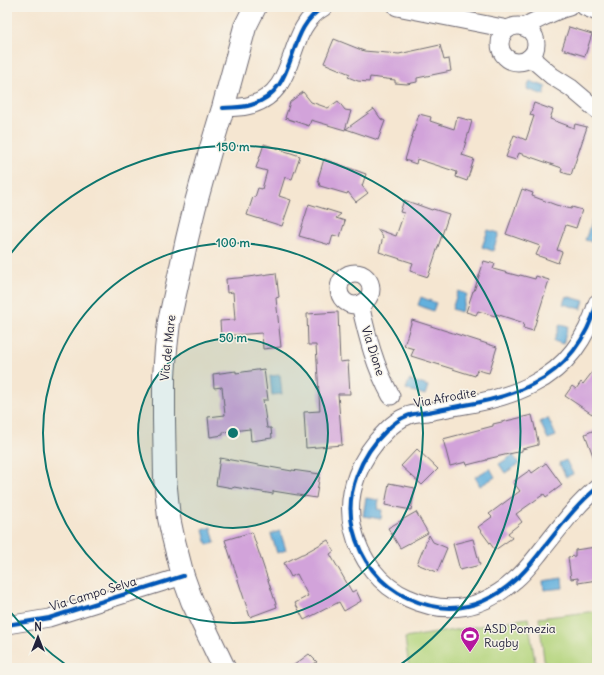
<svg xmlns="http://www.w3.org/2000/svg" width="604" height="675" viewBox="0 0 604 675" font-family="Delius,sans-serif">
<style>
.green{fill:#b3d47c;stroke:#6a7b5c}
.water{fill:#64b0dd;stroke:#43698c}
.building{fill:#d2a3da}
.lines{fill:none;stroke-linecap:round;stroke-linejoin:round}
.minor-casing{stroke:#6c6770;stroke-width:19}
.major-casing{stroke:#6c6770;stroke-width:24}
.minor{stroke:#fff;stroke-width:17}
.major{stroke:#fff;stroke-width:22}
.cycleway-casing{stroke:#f7f3e8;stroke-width:6}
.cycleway{stroke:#0057b8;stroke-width:4}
.ring{fill:none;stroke:#0f766e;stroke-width:2}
.labels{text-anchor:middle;stroke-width:3;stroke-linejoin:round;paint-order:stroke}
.street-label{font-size:12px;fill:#22223b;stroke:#f7f3e8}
.poi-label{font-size:12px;fill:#22223b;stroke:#f7f3e8;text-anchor:start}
.centre{fill:#0f766e;stroke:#f7f3e8;stroke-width:2}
.ring-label{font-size:12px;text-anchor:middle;font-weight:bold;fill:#0f766e;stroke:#f7f3e8;stroke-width:3;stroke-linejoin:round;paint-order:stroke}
</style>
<rect width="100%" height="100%" fill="#f7f3e8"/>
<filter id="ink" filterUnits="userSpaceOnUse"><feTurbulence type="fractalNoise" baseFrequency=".025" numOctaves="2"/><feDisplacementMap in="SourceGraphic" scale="8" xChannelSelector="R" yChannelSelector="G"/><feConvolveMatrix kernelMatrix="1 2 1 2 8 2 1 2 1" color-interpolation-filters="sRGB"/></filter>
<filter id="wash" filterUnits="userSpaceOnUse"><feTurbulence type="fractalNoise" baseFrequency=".012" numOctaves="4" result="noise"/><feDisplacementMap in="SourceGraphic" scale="16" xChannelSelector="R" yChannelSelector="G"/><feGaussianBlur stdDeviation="0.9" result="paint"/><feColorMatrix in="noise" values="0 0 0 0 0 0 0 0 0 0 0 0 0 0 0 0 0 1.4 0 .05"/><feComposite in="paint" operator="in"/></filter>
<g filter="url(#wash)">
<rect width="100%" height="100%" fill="#f5e6d1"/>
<g class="green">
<path d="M597,611V668H545L539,618Z"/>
<path d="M528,618L536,668H409L405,638Z"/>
</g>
<g class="water">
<path d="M530,81L546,87L544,95L527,89Z"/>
<path d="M592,221L597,223V232L593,242L585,240Z"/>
<path d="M488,230L499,233L493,251L482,247Z"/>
<path d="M458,291L467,294L461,312L452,309Z"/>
<path d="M566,296L584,301L581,309L563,304Z"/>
<path d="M421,297L436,303L433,311L418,305Z"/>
<path d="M560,324L568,326L563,344L554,341Z"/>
<path d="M280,375L282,394L272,395L270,376Z"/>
<path d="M409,380L428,386L425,395L406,389Z"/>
<path d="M548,418L556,436L548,439L540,422Z"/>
<path d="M513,455L519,464L505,473L499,464Z"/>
<path d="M566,460L573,474L566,477L559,463Z"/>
<path d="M490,468L495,477L480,486L475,477Z"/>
<path d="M366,498L379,500L377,509L382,510L381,519L363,516Z"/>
<path d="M211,527L215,543L207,545L203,530Z"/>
<path d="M280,531L286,550L277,553L271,534Z"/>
<path d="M562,578L563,588L544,590L543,581Z"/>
</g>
<g id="blocks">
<g class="building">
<path d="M569,27L592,34L585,56L562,49Z"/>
<path d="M334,39L364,51L399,54L440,45L444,60L449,59L451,71L417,78V82L407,84L395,83V80L370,77L369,82L358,81L348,77L350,74L324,63Z"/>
<path d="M303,92L311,102L328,108L338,101L345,110L351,111L345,130L311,120L309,126L285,118L290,102Z"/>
<path d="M534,103L553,110L550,119L574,128L575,124L587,127L571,175L561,172L562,168L519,153L516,160L506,157L514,135L526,140L534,116L530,115Z"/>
<path d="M374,109L381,119L385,121L378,140L346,129Z"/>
<path d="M419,114L431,117L430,121L454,129L457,117L472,121L462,155L474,159L467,181L456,177L457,172L442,167L417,159L416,164L405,160Z"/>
<path d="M264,144L300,156L292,179L285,177L279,196L291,200L282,226L247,215L253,197H255L258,188L262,189L267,171L256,168Z"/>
<path d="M324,159L366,174L362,186L368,193L356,202L348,192L347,194L320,186L318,179Z"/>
<path d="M522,189L533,193L532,196L556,205L571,209L572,207L582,210L576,228L566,225L557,250L562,252L558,263L536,255L540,246L506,234Z"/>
<path d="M404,200L432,210L433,209L449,214L428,277L410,271L413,263L379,252L383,237L377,229L396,236L404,213L400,212Z"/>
<path d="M309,204L341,214L336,218L345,221L340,237L333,235L330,245L299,236Z"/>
<path d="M484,261L495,264L493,269L519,276L520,275L535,279L536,276L549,280L533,331L523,328L524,323L496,314L495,316L478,311L476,315L466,312L473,291H474Z"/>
<path d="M276,273L279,297L276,298L281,347L263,349L262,333L221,336L220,321L235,320L233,292L227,293L226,279L248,277Z"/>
<path d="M338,312L340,362L348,361L350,394H338L342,445L306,448L304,412L320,411L316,345H308L307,314Z"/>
<path d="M412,320L497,347L489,373L477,370L475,376L411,356L414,349L404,346Z"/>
<path d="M597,366V407L592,414L565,396L572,386L576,389L581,382L583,384Z"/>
<path d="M264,369L268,400H263L267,428H271L272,438L251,441L250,429L223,432V435L210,437L208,417L225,415L222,387L214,388L213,374L236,371V373Z"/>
<path d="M532,415L538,441V445L522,449V451L487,459V460L467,465L466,462L450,466L443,439L493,426V424Z"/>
<path d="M597,429V464H596L585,434Z"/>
<path d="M417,449L438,469L422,485L401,466Z"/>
<path d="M220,458L292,471V470L320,474L316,498L273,491V494L234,487L233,488L216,485Z"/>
<path d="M546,463L562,485L546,497L544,494L516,514L522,522L508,533L512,538L495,550L478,527L492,517L489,514L520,491L513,482L530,470L532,473Z"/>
<path d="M389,483L415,488L411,510L385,505Z"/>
<path d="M416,512L428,533L400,548L388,528Z"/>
<path d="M252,532L277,607L250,617L225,540Z"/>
<path d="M429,535L433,542L447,548L437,572L417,564Z"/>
<path d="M473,539L480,565L460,570L453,544Z"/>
<path d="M328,540L334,551L330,554L352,592L356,590L361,601L344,611L339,602L304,620L295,603L308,596L297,574L291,577L284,563L302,554H303Z"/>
<path d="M596,547L597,553V580L578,583V578L571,579L568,557L575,556V550Z"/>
<path d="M309,654L317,662L308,668H290Z"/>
</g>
</g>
</g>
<g filter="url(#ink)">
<use href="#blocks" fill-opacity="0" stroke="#6c6770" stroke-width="1"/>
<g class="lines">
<g class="minor-casing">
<g id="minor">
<path d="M397,7L508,29"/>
<path d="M585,7L597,12"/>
<circle cx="518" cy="44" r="18"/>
<path d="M523,27C538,20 553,11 569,7"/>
<path d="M530,57L552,76L571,88L597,110"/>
<path d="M223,108C233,107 242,108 251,105C301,90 283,30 324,7"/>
<circle cx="355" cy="289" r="16"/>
<path d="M597,303C587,338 566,368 533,384C511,396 484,402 459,406C449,408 438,410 428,412C421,413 413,413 407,416C399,419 393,424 387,430C361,455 344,493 353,529C360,559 380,586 408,598C447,616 483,609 515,580C525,572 533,561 541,551C559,529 575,506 597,488"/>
<path d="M360,304C367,336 375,367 391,396"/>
<path d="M7,625L49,618L183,576"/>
</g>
</g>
<g class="major-casing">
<path id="major" d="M224,668L192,601L183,576L173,537L169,518L165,478L164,419V376L166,349L169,322L187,239L195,206L211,148L223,108L245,27L255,7"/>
</g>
<use href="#minor" class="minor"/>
<use href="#major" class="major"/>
<g class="cycleway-casing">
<g id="cycleway">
<path d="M223,108C233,107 242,108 251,105C301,90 283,30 324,7"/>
<path d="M597,303C587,338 566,368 533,384C511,396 484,402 459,406C449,408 438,410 428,412C421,413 413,413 407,416C399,419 393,424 387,430C361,455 344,493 353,529C360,559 380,586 408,598C447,616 483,609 515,580C525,572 533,561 541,551C559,529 575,506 597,488"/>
<path d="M7,625L49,618L183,576"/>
</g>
</g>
<use href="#cycleway" class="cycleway"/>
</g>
</g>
<circle cx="233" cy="433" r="95" fill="#0f766e" fill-opacity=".12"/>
<g class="ring">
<circle cx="233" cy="433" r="95"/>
<circle cx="233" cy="433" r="190"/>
<path d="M69 667A286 286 0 0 1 8 609M8 257A286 286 0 1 1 397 667"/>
</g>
<defs>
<g id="stadium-pin" transform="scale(1)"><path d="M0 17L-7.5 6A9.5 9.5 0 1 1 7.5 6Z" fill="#b5179e" stroke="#f7f3e8"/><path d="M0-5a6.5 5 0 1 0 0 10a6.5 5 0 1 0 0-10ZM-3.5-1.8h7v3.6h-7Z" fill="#fff"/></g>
</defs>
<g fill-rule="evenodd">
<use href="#stadium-pin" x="470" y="636"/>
</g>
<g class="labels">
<g class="street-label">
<text transform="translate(168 348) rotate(-84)" y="4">Via del Mare</text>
<text transform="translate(373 351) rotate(72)" y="4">Via Dione</text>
<text transform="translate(445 398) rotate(-10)" y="4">Via Afrodite</text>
<text transform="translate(93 594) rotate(-17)" y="4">Via Campo Selva</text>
</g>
<g class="poi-label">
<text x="484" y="633">ASD Pomezia<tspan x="484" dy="14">Rugby</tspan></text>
</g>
</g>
<circle cx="233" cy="433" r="6" class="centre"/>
<g class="ring-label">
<text x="233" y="151">150 m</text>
<text x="233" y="247">100 m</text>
<text x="233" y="342">50 m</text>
</g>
<rect width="604" height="675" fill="none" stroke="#f7f3e8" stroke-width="24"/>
<g transform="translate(38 637)" stroke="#f7f3e8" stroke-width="3" paint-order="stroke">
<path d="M0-3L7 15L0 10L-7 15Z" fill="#22223b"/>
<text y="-6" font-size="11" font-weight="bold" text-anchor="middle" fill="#22223b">N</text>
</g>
</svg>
